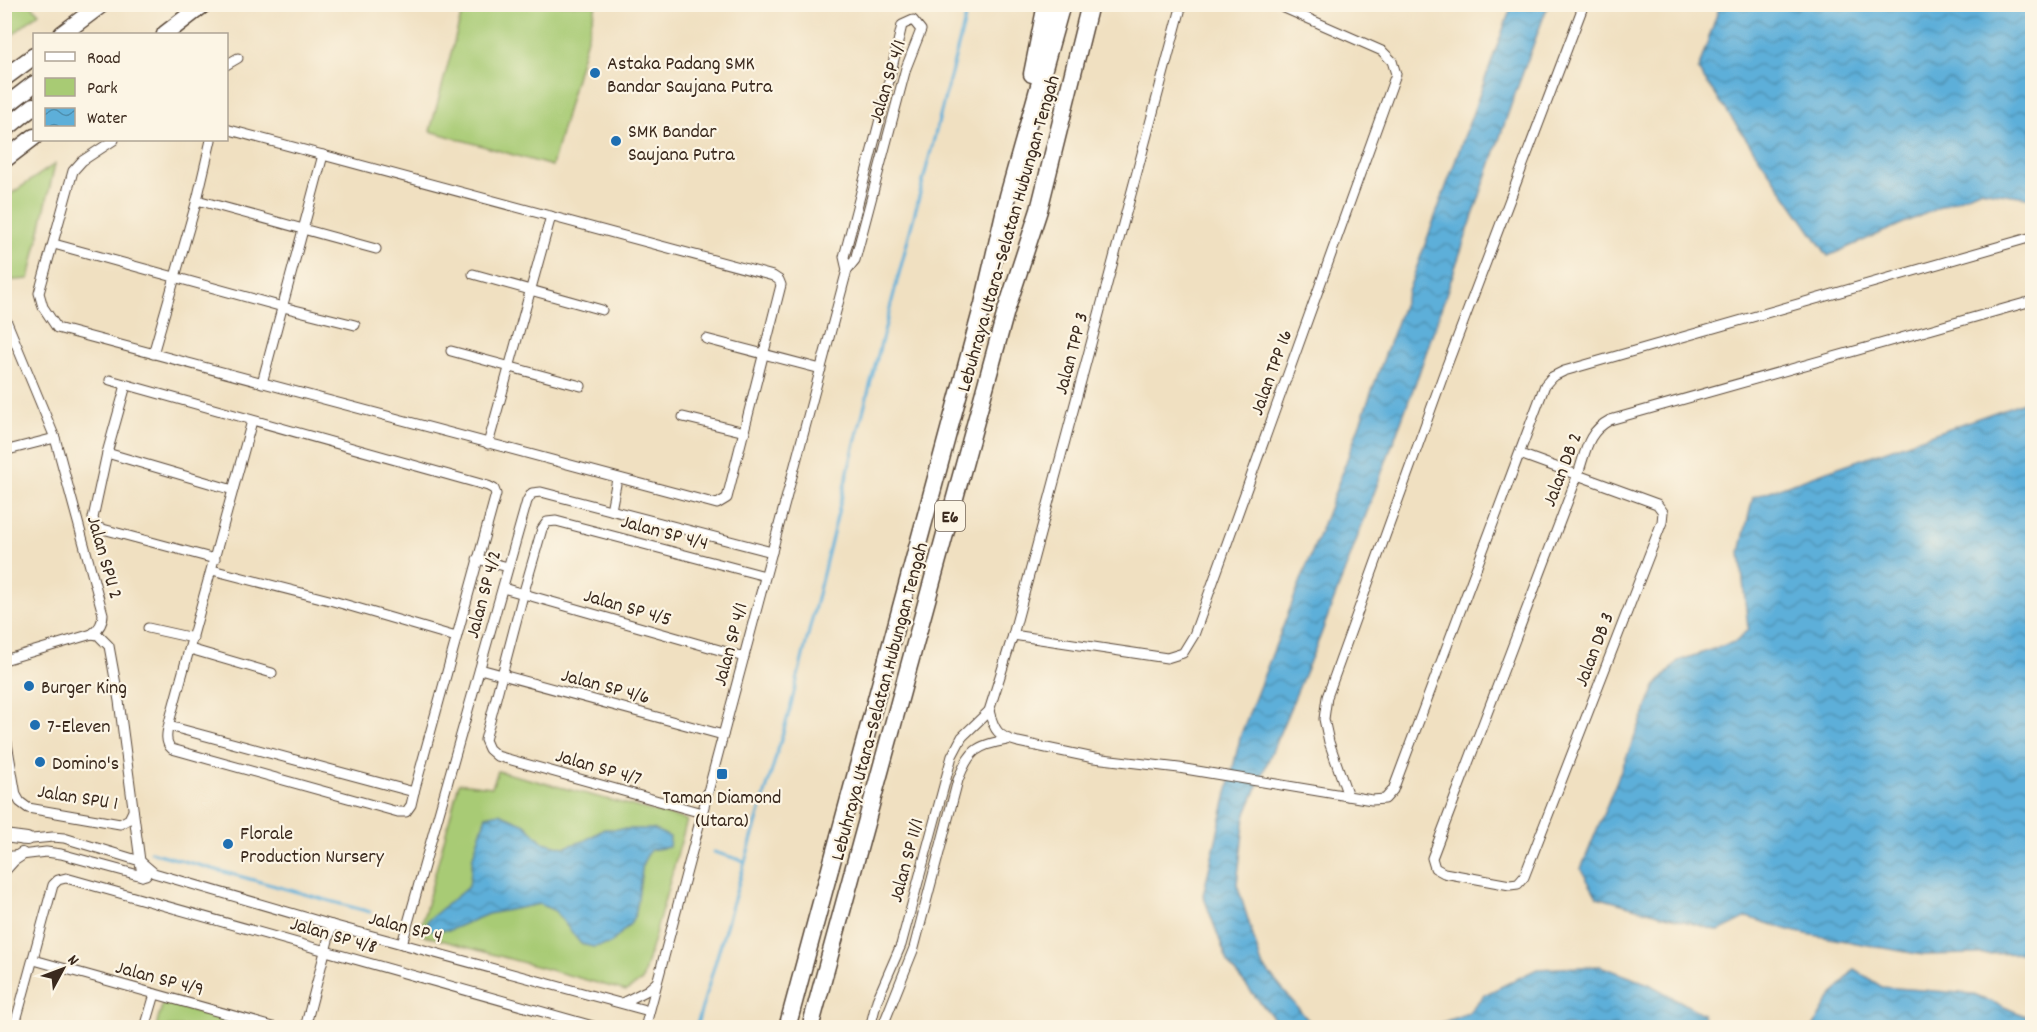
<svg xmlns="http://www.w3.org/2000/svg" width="2037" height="1032" viewBox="0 0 2037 1032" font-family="Dekko,sans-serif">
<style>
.park{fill:#a8cb74;stroke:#727a49;stroke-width:1.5}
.water{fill:url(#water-waves);stroke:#4c6c7c;stroke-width:1.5}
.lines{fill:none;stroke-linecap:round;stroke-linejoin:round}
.stream{stroke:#5dafd9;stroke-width:3}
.street-casing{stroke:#564536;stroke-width:11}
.secondary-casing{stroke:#564536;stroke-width:14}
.highway-casing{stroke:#564536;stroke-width:19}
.street{stroke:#fff;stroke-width:9}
.secondary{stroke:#fff;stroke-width:12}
.highway{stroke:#fff;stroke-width:16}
.poi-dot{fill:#1f6fb2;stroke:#fcf5e5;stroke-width:2}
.labels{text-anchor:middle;stroke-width:4.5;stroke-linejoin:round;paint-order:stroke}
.shield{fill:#fcf5e5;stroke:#75675a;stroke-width:1.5}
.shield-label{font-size:18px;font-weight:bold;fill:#3b2a1e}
.poi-label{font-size:20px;fill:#3b2a1e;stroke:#fcf5e5;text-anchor:start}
.street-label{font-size:20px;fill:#3b2a1e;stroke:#fcf5e5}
</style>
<defs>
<pattern id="water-waves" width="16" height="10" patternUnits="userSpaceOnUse" patternTransform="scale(1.5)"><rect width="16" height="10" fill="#5dafd9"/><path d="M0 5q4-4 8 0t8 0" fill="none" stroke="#4e8faf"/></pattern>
</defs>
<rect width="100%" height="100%" fill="#fcf5e5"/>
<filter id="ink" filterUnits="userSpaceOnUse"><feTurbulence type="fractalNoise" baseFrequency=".0167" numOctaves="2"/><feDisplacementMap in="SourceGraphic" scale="12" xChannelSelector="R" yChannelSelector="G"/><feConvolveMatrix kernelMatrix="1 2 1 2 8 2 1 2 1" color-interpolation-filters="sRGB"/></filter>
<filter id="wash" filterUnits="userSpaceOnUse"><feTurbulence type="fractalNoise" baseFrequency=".008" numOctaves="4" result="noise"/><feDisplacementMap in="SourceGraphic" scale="24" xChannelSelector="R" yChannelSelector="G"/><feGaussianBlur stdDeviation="1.35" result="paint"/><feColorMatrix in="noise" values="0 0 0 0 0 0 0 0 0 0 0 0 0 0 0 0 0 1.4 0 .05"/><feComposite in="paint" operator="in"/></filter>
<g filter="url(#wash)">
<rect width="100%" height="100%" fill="#f0e0c1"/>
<g class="park">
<path d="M5,4L31,5L39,13L5,41Z"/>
<path d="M464,5H596L552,166L430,131Z"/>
<path d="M55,164L29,279L5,281V198Z"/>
<path d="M498,771L687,820L642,981L626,991L419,934L459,783L492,787Z"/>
<path d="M163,1002L252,1027H156Z"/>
</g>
<g class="water">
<path d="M1512,5H1548L1512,102L1418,376L1320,637L1245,816L1237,884L1262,965L1314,1027H1281L1229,965L1203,895L1241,734L1330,506Z"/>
<path d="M1720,5H2032V198L1979,190L1828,256L1698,70Z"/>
<path d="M2032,399V953L1923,955L1796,932L1747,917L1719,931L1597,897L1581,869L1655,687L1678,661L1737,641L1748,629L1740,552L1753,497Z"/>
<path d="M499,813L525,824L543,842L564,847L584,841L604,829H653L670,837L669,847L650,850L643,863L636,912L631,923L610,944L593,947L581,944L555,911L540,904L488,914L450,930H430L427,927V921L469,886L473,856L486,816Z"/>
<path d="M1600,966L1649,984L1703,1014L1705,1027H1430L1468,1013L1484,995L1537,969Z"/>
<path d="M1854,969L1882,987L1974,994L2032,1019V1027H1813L1828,1001Z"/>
</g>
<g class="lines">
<g class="stream">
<path d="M151,852L370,912"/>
<path d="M714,852L744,861"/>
<path d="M696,1028L790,709L854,447L969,4"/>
</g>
</g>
</g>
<g filter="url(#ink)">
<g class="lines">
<g class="street-casing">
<g id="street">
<path d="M226,65L238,58"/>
<path d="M114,140L82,161L73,171L39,293L43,307L57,328L717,504L727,498L781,285L779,280L773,276L226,129"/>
<path d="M197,200L376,249"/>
<path d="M54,244L283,307L355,325"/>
<path d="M473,274L602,310"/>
<path d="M4,315L55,438L103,614C103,622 99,629 92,634L4,660"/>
<path d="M706,339L821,369"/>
<path d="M451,351L581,386"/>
<path d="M153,354L197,200L211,140"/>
<path d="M110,380L488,486L494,489L496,494L414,792L169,726"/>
<path d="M262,383L323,155"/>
<path d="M126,385L107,453L93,518L95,524L99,528L215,559"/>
<path d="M683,417L745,432"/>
<path d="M252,421L170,719C168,729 163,741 172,749L398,812H406L411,805L414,792"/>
<path d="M488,444L551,216"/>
<path d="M4,451L55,438"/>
<path d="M107,453L233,490"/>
<path d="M1520,454L1657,504L1663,512L1662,522L1524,877L1518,884L1510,885L1444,873L1435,868L1432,858L1578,474C1586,451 1587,432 1610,420L2032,301"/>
<path d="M611,510L617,479"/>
<path d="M477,559L508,567"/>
<path d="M212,570L333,601L456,637"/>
<path d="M503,588L744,657"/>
<path d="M148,628L193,638"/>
<path d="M92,634L98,635L109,646L119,701L142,876"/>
<path d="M1013,635L1167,658L1183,653L1194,635L1396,74L1392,61L1382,51L1275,4"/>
<path d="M190,649L272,673"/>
<path d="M480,669L723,735"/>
<path d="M989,711C994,730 998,737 1018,742L1094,758L1179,768L1372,800L1385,799L1393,790L1545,385L1552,377L1564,371L2032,237"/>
<path d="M4,726L16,795L20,802L28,808L120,824L129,819L133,811"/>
<path d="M1348,796L1329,742L1324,719L1327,697L1444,373L1584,4"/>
<path d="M702,813L497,756L489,749L485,740L523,595L542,529L547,522L556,521L765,576"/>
<path d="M22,840L53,837L64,838L140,861L154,873L332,925L649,1011"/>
<path d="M4,857L46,852L61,854L142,876L146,875"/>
<path d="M402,944L527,501L532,493L541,492L772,552"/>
<path d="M34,960L277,1028"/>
<path d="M622,1003L648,990L656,983"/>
<path d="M14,1028L53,885L58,880L66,878L600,1028"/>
<path d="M145,1028L155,994"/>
<path d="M305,1028L332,925"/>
<path d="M645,1028L847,270L855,260L906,68L921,30L913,20L902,25L879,123L844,257L847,270"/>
<path d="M870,1028L877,1000L901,945L952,756L962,737L989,711L1013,635L1182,4"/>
<path d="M882,1028L914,948L958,780C969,751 976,745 1007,740"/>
</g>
</g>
<g class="secondary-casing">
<g id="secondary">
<path d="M4,836L27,839"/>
<path d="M4,870L13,860L22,854"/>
</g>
</g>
<g class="highway-casing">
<g id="highway">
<path d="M62,34L102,4"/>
<path d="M165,34L204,4"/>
<path d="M1032,74L1046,4"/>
<path d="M4,78L34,56"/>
<path d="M4,107L34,84"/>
<path d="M4,130L34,106"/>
<path d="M4,160L34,137"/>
<path d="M787,1028L983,304L1008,196L1062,4"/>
<path d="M810,1028L1006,311L1039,210L1090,4"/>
</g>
</g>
<use href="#street" class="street"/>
<use href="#secondary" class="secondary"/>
<use href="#highway" class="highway"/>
</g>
</g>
<g class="poi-dot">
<circle cx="595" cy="73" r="6"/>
<circle cx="616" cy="141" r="6"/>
<circle cx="29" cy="686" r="6"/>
<circle cx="35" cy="725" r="6"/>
<circle cx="40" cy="762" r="6"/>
<rect x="716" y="768" width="12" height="12" rx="3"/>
<circle cx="228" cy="844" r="6"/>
</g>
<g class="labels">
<rect class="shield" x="935" y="501" width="30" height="30" rx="4.5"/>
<g class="shield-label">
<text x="950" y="522">E6</text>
</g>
<g class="poi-label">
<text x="607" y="69">Astaka Padang SMK<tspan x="607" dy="23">Bandar Saujana Putra</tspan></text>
<text x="628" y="137">SMK Bandar<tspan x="628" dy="23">Saujana Putra</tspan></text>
<text x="41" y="693">Burger King</text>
<text x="47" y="732">7-Eleven</text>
<text x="52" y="769">Domino's</text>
<text x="722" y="803" text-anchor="middle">Taman Diamond<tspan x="722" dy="23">(Utara)</tspan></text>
<text x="240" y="839">Florale<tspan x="240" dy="23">Production Nursery</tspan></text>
</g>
<g class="street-label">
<text transform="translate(886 81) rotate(-73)" y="7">Jalan SP 4/1</text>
<text transform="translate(1007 233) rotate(-74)" y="7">Lebuhraya Utara–Selatan Hubungan Tengah</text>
<text transform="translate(1070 353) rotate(-75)" y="7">Jalan TPP 3</text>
<text transform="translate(1270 372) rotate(-70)" y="7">Jalan TPP 16</text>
<text transform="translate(1561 469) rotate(-69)" y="7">Jalan DB 2</text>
<text transform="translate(665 531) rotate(15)" y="7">Jalan SP 4/4</text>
<text transform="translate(106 557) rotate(74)" y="7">Jalan SPU 2</text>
<text transform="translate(482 594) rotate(-75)" y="7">Jalan SP 4/2</text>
<text transform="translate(628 606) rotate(16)" y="7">Jalan SP 4/5</text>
<text transform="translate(729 644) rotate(-75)" y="7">Jalan SP 4/1</text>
<text transform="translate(1593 649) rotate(-69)" y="7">Jalan DB 3</text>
<text transform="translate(606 685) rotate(15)" y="7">Jalan SP 4/6</text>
<text transform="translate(878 701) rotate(-75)" y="7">Lebuhraya Utara–Selatan Hubungan Tengah</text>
<text transform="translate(599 766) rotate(16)" y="7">Jalan SP 4/7</text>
<text transform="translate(78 796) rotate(9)" y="7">Jalan SPU 1</text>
<text transform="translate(905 860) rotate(-75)" y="7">Jalan SP 11/1</text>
<text transform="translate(406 926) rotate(15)" y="7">Jalan SP 4</text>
<text transform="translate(334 934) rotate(16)" y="7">Jalan SP 4/8</text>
<text transform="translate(160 977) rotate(15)" y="7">Jalan SP 4/9</text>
</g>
</g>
<rect width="2037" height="1032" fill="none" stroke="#fcf5e5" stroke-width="24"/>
<rect x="33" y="33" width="195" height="108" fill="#fcf5e5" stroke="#afa495" stroke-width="1.5"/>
<rect x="45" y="52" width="30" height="9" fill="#ffffff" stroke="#afa495" stroke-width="1.5"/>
<text x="87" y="63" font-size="18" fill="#3b2a1e">Road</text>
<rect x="45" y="78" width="30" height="18" fill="#a8cb74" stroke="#afa495" stroke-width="1.5"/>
<text x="87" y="93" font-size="18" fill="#3b2a1e">Park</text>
<rect x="45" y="108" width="30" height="18" fill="url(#water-waves)" stroke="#afa495" stroke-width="1.5"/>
<text x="87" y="123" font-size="18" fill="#3b2a1e">Water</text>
<g transform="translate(63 969) rotate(49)" stroke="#fcf5e5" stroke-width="4.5" paint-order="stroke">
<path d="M0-4.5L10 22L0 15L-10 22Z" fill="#3b2a1e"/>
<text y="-9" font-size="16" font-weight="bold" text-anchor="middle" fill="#3b2a1e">N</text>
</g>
</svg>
